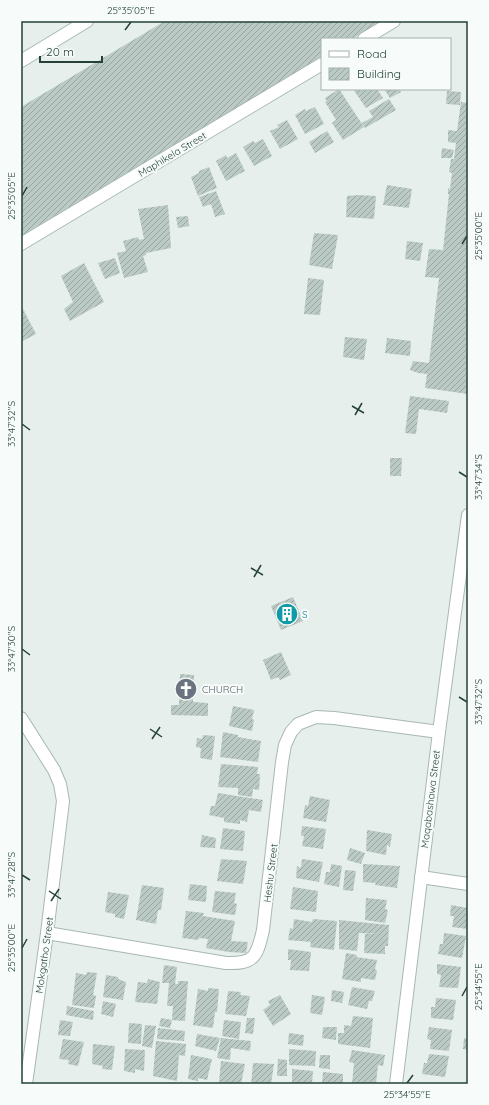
<svg xmlns="http://www.w3.org/2000/svg" width="489" height="1105" viewBox="0 0 489 1105" font-family="Quicksand,sans-serif">
<style>
.building{fill:url(#building-hatch)}
.lines{fill:none;stroke-linecap:round;stroke-linejoin:round}
.minor-casing{stroke:#a8b8b2;stroke-width:14}
.minor{stroke:#fff;stroke-width:12}
.ticks{fill:none;stroke:#24423a;stroke-width:1.5}
.labels{text-anchor:middle;stroke-width:4;stroke-linejoin:round;paint-order:stroke}
.street-label{font-size:10px;fill:#24423a;stroke:#f7fbf9}
.culture-label{font-size:10px;fill:#0d838f;stroke:#f7fbf9;text-anchor:start}
.worship-label{font-size:10px;fill:#5b616d;stroke:#f7fbf9;text-anchor:start}
.neatline{fill:none;stroke:#24423a;stroke-width:1.5}
.ticks-label{font-size:10px;text-anchor:middle;fill:#24423a}
</style>
<defs>
<pattern id="building-hatch" width="6" height="6" patternUnits="userSpaceOnUse"><rect width="6" height="6" fill="#bbcac4"/><path d="M-1 1l2-2M0 6l6-6M5 7l2-2" fill="none" stroke="#98a6a0"/></pattern>
</defs>
<rect width="100%" height="100%" fill="#e6efeb"/>
<g class="building">
<path d="M165,21H382L352,39H322V57L21,236V107Z"/>
<path d="M339,89L364,127L343,140L332,123L336,120L325,102L327,101L325,98Z"/>
<path d="M353,89H377L383,98L366,108Z"/>
<path d="M384,89H399L401,92L390,98Z"/>
<path d="M447,91L461,92L460,105L446,104Z"/>
<path d="M389,99L396,110L365,128L362,123L373,117L369,111Z"/>
<path d="M461,102L468,103V394L425,388L427,374L418,373L410,370L413,361L429,363L439,278L425,277L429,249L443,250L449,194H448V188L450,189L452,173L449,172L451,159H454L456,143L448,142V130L457,131Z"/>
<path d="M315,107L324,124L305,134L295,115L305,109L306,111Z"/>
<path d="M287,120L298,139L280,149L270,131L279,127L277,125Z"/>
<path d="M327,131L334,142L315,153L309,142Z"/>
<path d="M263,139L272,156L254,166L243,147L253,141L255,143Z"/>
<path d="M442,148L454,150L452,158H441Z"/>
<path d="M236,153L245,171L226,181L216,161L226,155L227,158Z"/>
<path d="M209,167L217,188L198,196L191,177L199,173V171Z"/>
<path d="M387,185L412,189L409,208L383,205Z"/>
<path d="M216,191L225,214L215,217L211,204L203,207L199,197Z"/>
<path d="M359,195L376,196L374,219L346,217L347,196Z"/>
<path d="M168,205L171,248L146,253V255L143,256L148,272L124,278L117,253L126,251L123,241L138,237L139,240L144,239L138,209Z"/>
<path d="M188,216L189,226L178,228L176,217Z"/>
<path d="M314,233L338,235L332,269L309,265Z"/>
<path d="M407,241L423,243L420,261L405,259Z"/>
<path d="M115,258L120,273L105,279L98,263Z"/>
<path d="M84,263L104,302L70,321L64,309L73,302L61,276Z"/>
<path d="M308,278L324,280L320,315L304,314Z"/>
<path d="M23,309L36,334L21,342V310Z"/>
<path d="M345,337L367,339L364,360L343,357Z"/>
<path d="M387,338L411,341L410,356L385,353Z"/>
<path d="M410,396L449,401L447,413L419,409L416,434L405,433Z"/>
<path d="M390,458H402L401,476H390Z"/>
<path d="M293,597L303,621L281,630L271,606Z"/>
<path d="M281,652L291,675L280,680L278,677L271,680L263,660Z"/>
<path d="M180,674L194,675L193,702L208,703V716L171,715V705H179Z"/>
<path d="M233,706L254,710L252,719L254,720L252,731L229,726Z"/>
<path d="M223,732L238,735V737L261,741L258,762L220,757Z"/>
<path d="M203,735L215,736L212,760L200,758L201,748L196,747L197,738L202,739Z"/>
<path d="M221,764L258,767L257,774H260L259,790L253,789L252,797L238,795V788L218,787Z"/>
<path d="M218,793L263,800L261,812L249,810L247,822L240,820V824L224,822V818L209,815L211,806H215Z"/>
<path d="M310,796L330,800L326,822L303,818L305,805L308,806Z"/>
<path d="M302,826L326,829L323,849L302,846L304,836H301Z"/>
<path d="M223,828L245,831L243,851L220,849Z"/>
<path d="M367,830L392,834L390,847L387,845L386,855L366,851Z"/>
<path d="M202,835L216,838L215,848L200,847Z"/>
<path d="M350,848L365,853L361,864L347,860Z"/>
<path d="M221,859L247,861L243,884L217,881Z"/>
<path d="M302,859L323,862L319,882L296,878L297,866L301,868Z"/>
<path d="M331,864L342,866L339,887L324,884L326,872H330Z"/>
<path d="M363,864L400,866L397,888L375,885L376,883L363,882Z"/>
<path d="M345,870L356,871L353,891L343,890Z"/>
<path d="M190,884L207,886L206,902L188,900Z"/>
<path d="M142,885L164,888L161,910H158L156,924L136,920Z"/>
<path d="M293,887L318,891L316,912L290,909Z"/>
<path d="M215,891L236,893L234,903L237,904L235,915L212,912Z"/>
<path d="M108,892L129,895L124,919L115,917V914L105,912Z"/>
<path d="M366,898L387,900L385,909L388,910L385,923L365,920Z"/>
<path d="M451,905L468,908V929L452,927L454,916H450Z"/>
<path d="M186,911L204,913L203,916L235,921L231,941L248,942L246,953L229,952L206,948L208,939L199,938L198,940L182,938Z"/>
<path d="M294,919L312,922L313,919L337,921L334,950L310,947L311,942L288,940L290,928L293,929Z"/>
<path d="M339,920L389,925L388,946H385V954L364,953L365,934H378L359,933L357,951L339,949Z"/>
<path d="M444,933L466,936L462,958L438,954L440,944H443Z"/>
<path d="M288,949L311,952L309,971L290,970L291,960H288Z"/>
<path d="M346,953L357,955L356,957L377,960L375,969L377,971L375,980L361,978V982L342,979Z"/>
<path d="M437,964L461,967L458,988L439,987L441,975L437,974Z"/>
<path d="M164,965L177,967L175,984H178V981H188L185,1021L172,1020L173,1006H167L169,983H162Z"/>
<path d="M87,972L97,973L93,995L96,996L94,1008L72,1005L76,973L86,975Z"/>
<path d="M106,975L118,977V979L126,982L123,1000L103,997Z"/>
<path d="M148,979L160,982L157,1004L135,1002L138,982L147,983Z"/>
<path d="M352,987L375,991L372,1001H369L367,1009L348,1005Z"/>
<path d="M208,988L219,989L217,1012H215L213,1028L193,1025L198,989L208,991Z"/>
<path d="M332,990L344,992L342,1003L331,1001Z"/>
<path d="M228,991L241,992L240,995L250,996L246,1016L225,1014Z"/>
<path d="M280,995L291,1014L273,1026L263,1010L270,1005L268,1001Z"/>
<path d="M312,995L325,997L322,1015L310,1013Z"/>
<path d="M436,998L456,1000L453,1020L431,1018V1007H435Z"/>
<path d="M103,1001L116,1004L113,1017L101,1014Z"/>
<path d="M67,1006L94,1011L93,1020L66,1015Z"/>
<path d="M353,1016L373,1018L370,1048L338,1044V1033H344V1025L351,1026Z"/>
<path d="M161,1018L172,1020L170,1028L159,1026Z"/>
<path d="M247,1018H255L253,1034L245,1033Z"/>
<path d="M60,1020L73,1022L70,1036L58,1035Z"/>
<path d="M224,1020L241,1022L239,1039L222,1036Z"/>
<path d="M129,1023L142,1024L141,1044L128,1043Z"/>
<path d="M145,1025L156,1026L152,1048L142,1046Z"/>
<path d="M323,1027H337L336,1040L322,1038Z"/>
<path d="M429,1027L452,1030L449,1051L430,1049L431,1040L427,1039Z"/>
<path d="M158,1028L185,1031L184,1041L157,1039Z"/>
<path d="M289,1033L304,1035L303,1046L288,1044Z"/>
<path d="M197,1034L220,1038L216,1051L195,1046Z"/>
<path d="M221,1038L251,1041L250,1051L231,1048L230,1060L217,1058Z"/>
<path d="M464,1038L468,1039V1050L463,1049Z"/>
<path d="M63,1039L84,1042L78,1066L68,1064L69,1060L59,1059Z"/>
<path d="M156,1041L186,1044L185,1056L179,1055L177,1081L153,1076Z"/>
<path d="M93,1044L115,1046L112,1070L102,1069L103,1066L92,1064Z"/>
<path d="M125,1049L145,1050L144,1071L135,1069V1073L124,1071Z"/>
<path d="M289,1049L316,1051L315,1066L289,1065Z"/>
<path d="M352,1050L385,1055L383,1066L378,1065L376,1084H352L354,1063L349,1062Z"/>
<path d="M429,1054L449,1056L445,1077L422,1074L424,1063H427Z"/>
<path d="M191,1055L212,1059L207,1080L198,1078V1081L188,1079Z"/>
<path d="M320,1055H330V1069L319,1068Z"/>
<path d="M278,1059L287,1060V1076H277Z"/>
<path d="M221,1061L245,1064L241,1084H229L230,1083L219,1082Z"/>
<path d="M253,1063L274,1064L271,1084H251Z"/>
<path d="M292,1069L313,1071L312,1084H292Z"/>
<path d="M323,1072L343,1074V1084H322Z"/>
</g>
<g class="lines">
<g class="minor-casing">
<g id="minor">
<path d="M364,39L394,21"/>
<path d="M21,61L87,21"/>
<path d="M21,244L322,64"/>
<path d="M21,718L54,770L60,784L63,801L47,933L26,1084"/>
<path d="M421,877L468,884"/>
<path d="M47,933L226,963C254,964 257,957 263,930L282,762L285,745L291,732L298,724L316,717L334,718L439,732"/>
<path d="M396,1084L439,732L468,515"/>
</g>
</g>
<use href="#minor" class="minor"/>
</g>
<path class="ticks" d="M125,30L131,22M22,196L27,187M462,244L467,236M352,406L364,413M355,415L362,403M22,424L30,430M459,472L467,477M251,568L263,575M254,577L261,565M22,649L30,655M459,697L467,702M150,729L162,737M152,739L160,727M22,875L30,880M49,891L61,899M51,901L59,889M22,948L27,939M462,996L467,987M407,1083L413,1075"/>
<defs>
<g id="building-disc" transform="scale(1.15)"><circle r="9.5" fill="#0f9aa8" stroke="#f7fbf9"/><path d="M-4-6H4V6H1V3H-1V6H-4ZM-2.5-4.3h1.7v1.8h-1.7ZM.8-4.3h1.7v1.8H.8ZM-2.5-1h1.7V.8h-1.7ZM.8-1h1.7V.8H.8Z" fill="#fff"/></g>
<g id="church-disc" transform="scale(1.15)"><circle r="9.5" fill="#6b7280" stroke="#f7fbf9"/><path d="M-1.2-6h2.4v3.5h3.3v2.4h-3.3V6h-2.4V-.1h-3.3v-2.4h3.3Z" fill="#fff"/></g>
</defs>
<g fill-rule="evenodd">
<use href="#building-disc" x="287" y="614"/>
<use href="#church-disc" x="186" y="689"/>
</g>
<g class="labels">
<g class="street-label">
<text transform="translate(172 154) rotate(-31)" y="4">Maphikela Street</text>
<text transform="translate(430 799) rotate(-83)" y="4">Maqabashawa Street</text>
<text transform="translate(270 873) rotate(-83)" y="4">Heshu Street</text>
<text transform="translate(44 955) rotate(-82)" y="4">Mokgatho Street</text>
</g>
<g class="culture-label">
<text x="302" y="618">S</text>
</g>
<g class="worship-label">
<text x="202" y="693">CHURCH</text>
</g>
</g>
<rect width="489" height="1105" fill="none" stroke="#f7fbf9" stroke-width="44"/>
<rect x="321" y="38" width="130" height="52" fill="#f7fbf9" stroke="#a3b1ad"/>
<rect x="329" y="51" width="20" height="6" fill="#ffffff" stroke="#a3b1ad"/>
<text x="357" y="58" font-size="12" fill="#24423a">Road</text>
<rect x="329" y="68" width="20" height="12" fill="url(#building-hatch)" stroke="#a3b1ad"/>
<text x="357" y="78" font-size="12" fill="#24423a">Building</text>
<path d="M40 56v6h62v-6" fill="none" stroke="#24423a" stroke-width="2"/>
<text x="46" y="56" font-size="12" fill="#24423a" stroke="#f7fbf9" stroke-width="3" paint-order="stroke">20 m</text>
<rect x="22" y="22" width="445" height="1061" class="neatline"/>
<g class="ticks-label">
<text x="131" y="14">25°35'05"E</text>
<text transform="translate(11 196) rotate(-90)" y="4">25°35'05"E</text>
<text transform="translate(478 236) rotate(-90)" y="4">25°35'00"E</text>
<text transform="translate(11 424) rotate(-90)" y="4">33°47'32"S</text>
<text transform="translate(478 477) rotate(-90)" y="4">33°47'34"S</text>
<text transform="translate(11 649) rotate(-90)" y="4">33°47'30"S</text>
<text transform="translate(478 702) rotate(-90)" y="4">33°47'32"S</text>
<text transform="translate(11 875) rotate(-90)" y="4">33°47'28"S</text>
<text transform="translate(11 948) rotate(-90)" y="4">25°35'00"E</text>
<text transform="translate(478 987) rotate(-90)" y="4">25°34'55"E</text>
<text x="407" y="1098">25°34'55"E</text>
</g>
</svg>
